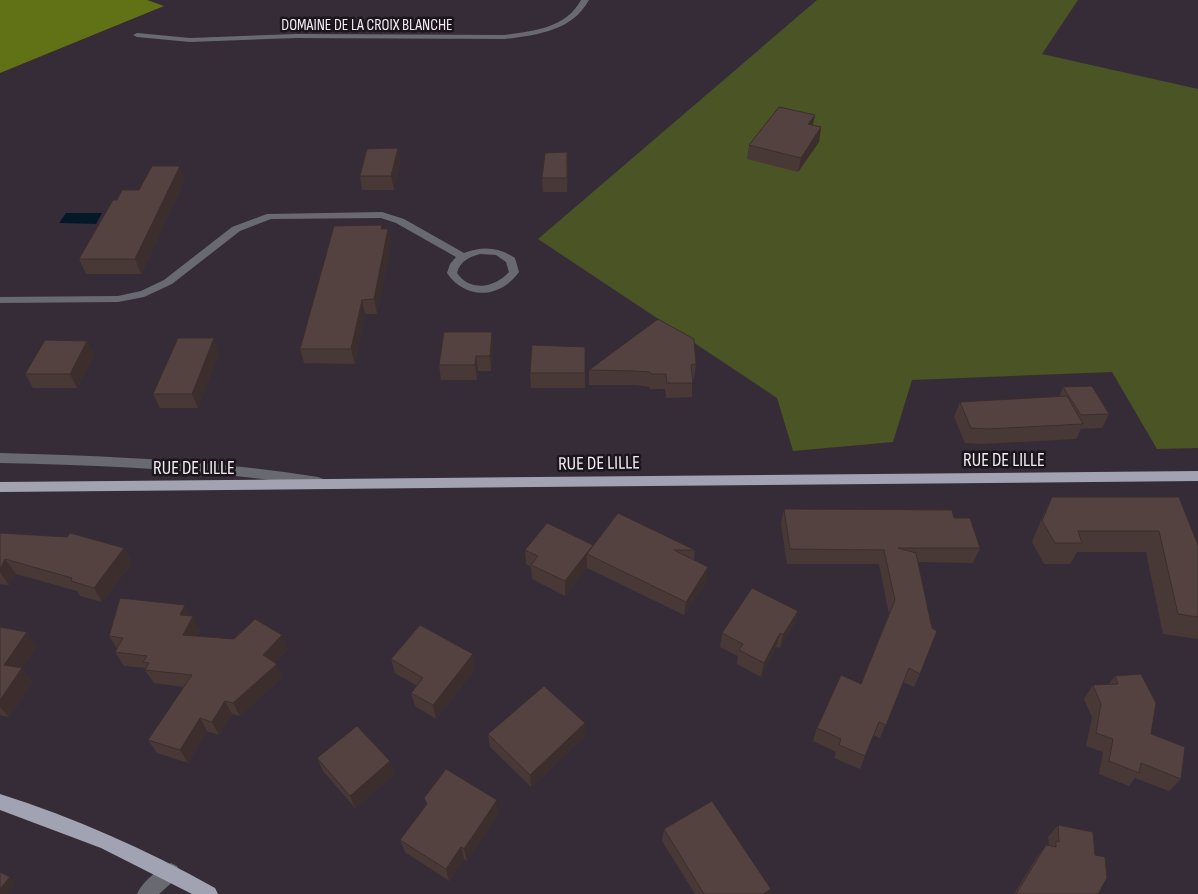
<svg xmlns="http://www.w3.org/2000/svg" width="1198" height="894" viewBox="0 0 1198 894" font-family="'Sofia Sans Condensed',sans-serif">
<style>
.green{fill:#4a5424}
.forest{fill:#617115}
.water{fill:#03192a}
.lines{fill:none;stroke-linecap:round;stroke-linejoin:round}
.minor{fill:#696a71;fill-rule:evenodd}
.major{fill:#a2a3b2;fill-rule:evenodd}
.wall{fill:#483937}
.shaded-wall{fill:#3b2e2d}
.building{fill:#544240;stroke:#3b2e2d}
.labels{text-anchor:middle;stroke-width:5;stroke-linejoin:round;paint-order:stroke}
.far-street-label{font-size:16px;fill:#f4edf5;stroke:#1b161b}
.street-label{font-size:19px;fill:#f4edf5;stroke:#1b161b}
</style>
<rect width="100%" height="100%" fill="#362c38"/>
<path class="green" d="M817,0H1078L1042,54L1198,89V448L1157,449L1112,372L912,380L893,442L793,451L777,398L538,239Z"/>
<path class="forest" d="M0,0H147L164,6L0,73Z"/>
<path class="water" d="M66,213H102L96,224L59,223Z"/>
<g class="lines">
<g class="minor">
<path d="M581,0H589C572,31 537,35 505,39L296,38L190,42L137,37L133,35L137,33L190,38L296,34L505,35C534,31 566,28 581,0Z"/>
<path d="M382,212L404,219L464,253C483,246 498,247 515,258L519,272C500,299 465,300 447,273L450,264L456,257L396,223L381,218L271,219L240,231L172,284L144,297L118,302L0,303V297L118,296L141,291L164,280L232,227L267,214ZM480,254L496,255L506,262L509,272C495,288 470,292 457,273C460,261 469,257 480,254Z"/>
<path d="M0,453C107,456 212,460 318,477L323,479L324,482L323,485L318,487C212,470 107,465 0,463Z"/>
<path d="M171,863L177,866L180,872L177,878L159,894H137C142,882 159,868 171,863Z"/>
</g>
<g class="major">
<path d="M1198,471V481L0,492V482Z"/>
<path d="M0,794C75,818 146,849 215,888L218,894H192L101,848L0,810Z"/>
</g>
</g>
<g class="wall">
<path d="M813,125L821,127L819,142L798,172L747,159L749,145Z"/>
<path d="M398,148L400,162L394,190H362L360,176Z"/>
<path d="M568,166L567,192H543L542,178Z"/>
<path d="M185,180L141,274H86L79,259L117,200L139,190Z"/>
<path d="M382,225V229H388L391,243L377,314H365L355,364L304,363L300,349Z"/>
<path d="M87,341L94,355L77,388H33L25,374Z"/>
<path d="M494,347L491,371H478L477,380H441L439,365Z"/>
<path d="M585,347V388H531L530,373Z"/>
<path d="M219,353L198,408H160L153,394Z"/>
<path d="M696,364L694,379H692V397L666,398L665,389H650V387L635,385H589V370Z"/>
<path d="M1063,387L1109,414L1102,428L1081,429L1076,439L982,444L965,443L954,417L960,402L1059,397Z"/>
<path d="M1052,497H1179L1198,545V639L1163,634L1146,552H1077L1070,564H1044L1032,542L1042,518Z"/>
<path d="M784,509L954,518L980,548L973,563L918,562L920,674L914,687L903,682L880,738L873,735L860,769L834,758L836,752L813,741L817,728L861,684L889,614L879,564H787L781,524Z"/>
<path d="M0,533L124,548L132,563L102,602L80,596L77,591L16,574L9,585L0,584Z"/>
<path d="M593,545V546L695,550L694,560L707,581L684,615L587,568V567L565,596L532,579L531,567L526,564L525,550Z"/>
<path d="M798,611L794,625L780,648L776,647L761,677L737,664L738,656L720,647L722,633Z"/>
<path d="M191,616L200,630L197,636L288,649L275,663L283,677L240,716L232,714L219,735L207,731L188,763L157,753L148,740L184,687L154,683L145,670L146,668L124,666L115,652L117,649L109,636Z"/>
<path d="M0,627L37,646L22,668L33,682L9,717L0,715Z"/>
<path d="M391,659L476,668L436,719L415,706L411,693L417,686L395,673Z"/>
<path d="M1115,676L1151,734L1181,779L1169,791L1135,778L1129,786L1099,774L1103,752L1086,746L1092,717L1084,699L1093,685L1109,684Z"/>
<path d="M488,734L585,736L531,787L490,747Z"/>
<path d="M317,758L390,761L395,774L355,808L323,771Z"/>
<path d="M499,812L467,861L464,859L449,881L405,852L400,840Z"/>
<path d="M1058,825L1098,894H1014L1037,857L1046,845H1049L1048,837Z"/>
<path d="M664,829L771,889L769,894H695L662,841Z"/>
</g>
<g class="shaded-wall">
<path d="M815,115L812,129L808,124Z"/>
<path d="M821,127L819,142L798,172L801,158Z"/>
<path d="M398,148L400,162L394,190L391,176Z"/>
<path d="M180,166L185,180L141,274L135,259Z"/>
<path d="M388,229L391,243L377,314L374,299Z"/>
<path d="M362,300L365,314L355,364L351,349Z"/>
<path d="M492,332L494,347L491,371L490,356Z"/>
<path d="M214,338L219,353L198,408L192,394Z"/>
<path d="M87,341L94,355L77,388L70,374Z"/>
<path d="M476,356L478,371L477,380L475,365Z"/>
<path d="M593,545V557L587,554V567L565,596V581Z"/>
<path d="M124,548L132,563L102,602L94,588Z"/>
<path d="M5,559L16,574L9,585L0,572V569Z"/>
<path d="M708,567L707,581L684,615L686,602Z"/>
<path d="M185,605L192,618L193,616L200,630L191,649L183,635L180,615Z"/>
<path d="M798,611L794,625L780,648L783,635Z"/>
<path d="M27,632L37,646L22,668L33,682L9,717L0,707V700L4,665Z"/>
<path d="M780,633L776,647L761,677L764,663Z"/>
<path d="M282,635L288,649L269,669L263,655Z"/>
<path d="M473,654L476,668L436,719L433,705Z"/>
<path d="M277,664L283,677L240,716L233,703Z"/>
<path d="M225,701L232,714L219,735L212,722Z"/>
<path d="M200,718L207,731L188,763L180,750Z"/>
<path d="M585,723V736L531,787L530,775Z"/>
<path d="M390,761L395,774L355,808L350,796Z"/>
<path d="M497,800L499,812L467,861L464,849Z"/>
<path d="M461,847L464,859L449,881L446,869Z"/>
<path d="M10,877L16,883L7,894H0V889Z"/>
<path d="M771,889L769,894H763Z"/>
</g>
<g class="building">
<path d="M779,107L815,115L808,124L821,127L801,158L749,145Z"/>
<path d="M398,148L391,176H360L367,149Z"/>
<path d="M567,152V178H542L545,153Z"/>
<path d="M152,166H180L135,259H79L113,200H117L122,190H139Z"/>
<path d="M382,225L381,229H388L374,299L362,300L351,349H300L334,226Z"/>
<path d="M658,319L694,339L696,364L691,365L693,383H667L666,374H651L650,372L635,371L589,370Z"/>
<path d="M444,332H492L490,356H476L475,365H439Z"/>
<path d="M178,338H214L192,394H153Z"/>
<path d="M45,340L87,341L70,374H25Z"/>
<path d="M532,345L585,347V373H530Z"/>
<path d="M1092,386L1109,414L1081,415L1063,387Z"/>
<path d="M1067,396L1083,424L988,429L971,428L960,402Z"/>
<path d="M1052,497H1179L1198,545V617L1178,614L1159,531H1078L1082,543H1055L1042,521Z"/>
<path d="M784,509L952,510L954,518H970L980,548H898L916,553L932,628L937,631L920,674L909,668L886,725L879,722L865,756L839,745L841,739L817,728L841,675L861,684L895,600L884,550L790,549Z"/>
<path d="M618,513L695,550H674L708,567L686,602L587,554Z"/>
<path d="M547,523L593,545L565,581L531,565L538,556L525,550Z"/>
<path d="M0,533L67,537L70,533L124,548L94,588L71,581L72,578L5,559L0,569Z"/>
<path d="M752,588L798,611L783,635L780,633L764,663L739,650L743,644L722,633Z"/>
<path d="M120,598L185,605L180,615L193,616L183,635L234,639L255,619L282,635L263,655L277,664L233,703L225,701L212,722L200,718L180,750L148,740L192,675L145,670L149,663L143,662L147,656L115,652L123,638L109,636Z"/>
<path d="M420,625L473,654L433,705L411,693L423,678L391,659Z"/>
<path d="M0,627L27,632L4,665L22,668L0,700Z"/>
<path d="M1141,674L1156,703L1151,734L1185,747L1181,779L1141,763L1139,773L1109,761L1113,739L1096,733L1101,704L1093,685L1118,684L1115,676Z"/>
<path d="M544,686L585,723L530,775L488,734Z"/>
<path d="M357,726L390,761L350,796L317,758Z"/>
<path d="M446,769L497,800L464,849L461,847L446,869L400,840L427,804L424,798Z"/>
<path d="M712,801L771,889L763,894H704L664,829Z"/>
<path d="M1058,825L1093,832L1095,855L1105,857L1107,878L1098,894H1016L1046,845L1056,847V841L1059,842Z"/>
<path d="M0,872L10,877L0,889Z"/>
</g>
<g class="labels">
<g class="far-street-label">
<text x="367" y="30">DOMAINE DE LA CROIX BLANCHE</text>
</g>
<g class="street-label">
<text x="1004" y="466">RUE DE LILLE</text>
<text transform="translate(599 462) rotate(-1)" y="7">RUE DE LILLE</text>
<text x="194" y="474">RUE DE LILLE</text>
</g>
</g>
</svg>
